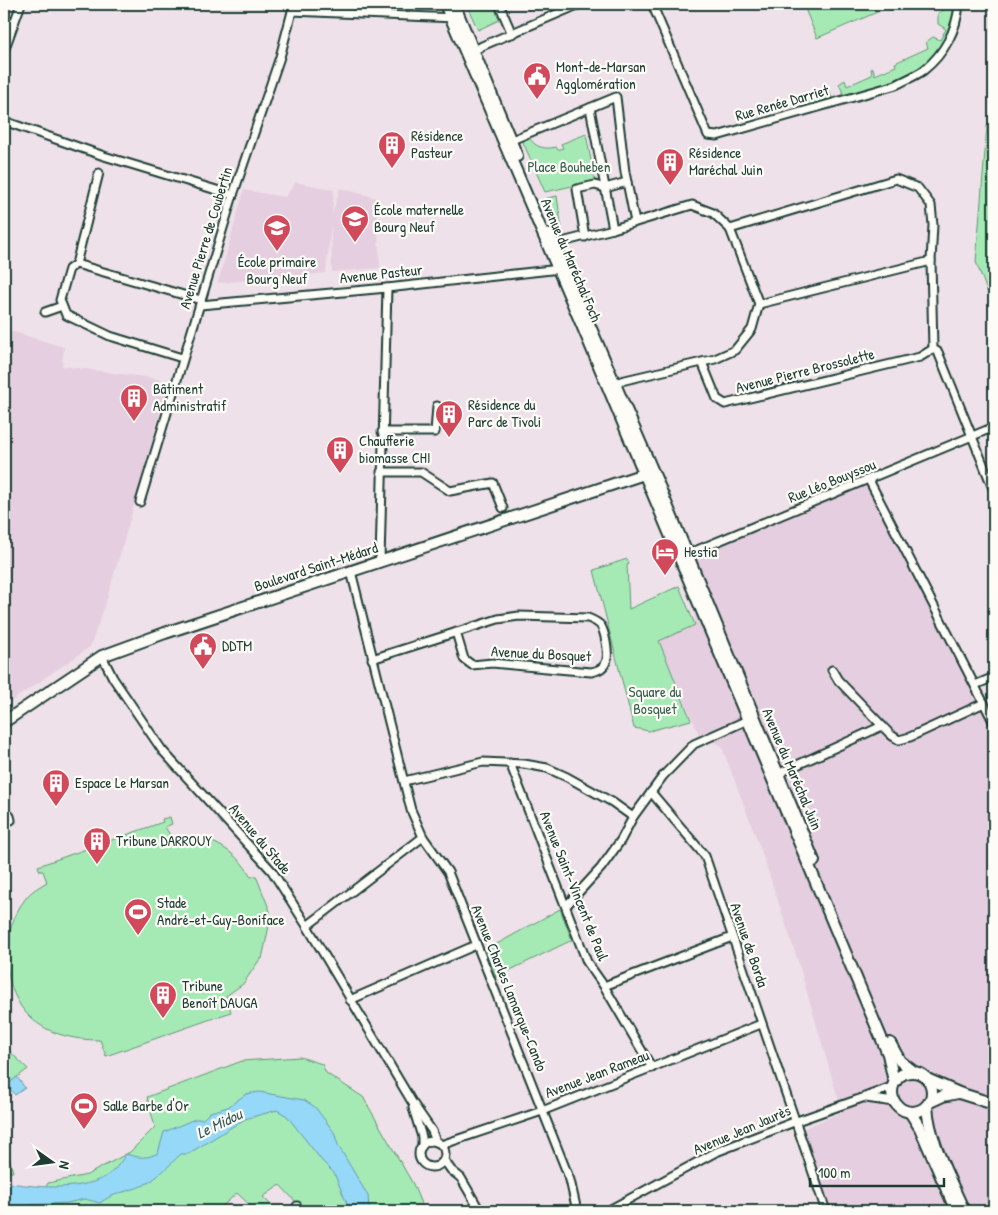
<svg xmlns="http://www.w3.org/2000/svg" width="998" height="1215" viewBox="0 0 998 1215" font-family="'Patrick Hand',sans-serif">
<style>
.built{fill:#e5cedf}
.green{fill:#a5eab5;stroke:#629474}
.water{fill:#96d8f8;stroke:#669aaa}
.lines{fill:none;stroke-linecap:round;stroke-linejoin:round}
.street-casing{stroke:#1f3d34;stroke-width:11}
.secondary-casing{stroke:#1f3d34;stroke-width:14}
.street{stroke:#fdfcf7;stroke-width:7}
.secondary{stroke:#fdfcf7;stroke-width:10}
.labels{text-anchor:middle;stroke-width:4.5;stroke-linejoin:round;paint-order:stroke}
.poi-label{font-size:15px;fill:#1f3d34;stroke:#fdfcf7;text-anchor:start}
.street-label{font-size:15px;fill:#1f3d34;stroke:#fdfcf7}
.park-label{font-size:15px;fill:#3a604e;stroke:#fdfcf7}
.water-label{font-size:16px;font-style:italic;fill:#375c5b;stroke:#fdfcf7}
</style>
<rect width="100%" height="100%" fill="#efe1e9"/>
<filter id="ink" filterUnits="userSpaceOnUse"><feTurbulence type="fractalNoise" baseFrequency=".02" numOctaves="2"/><feDisplacementMap in="SourceGraphic" scale="10" xChannelSelector="R" yChannelSelector="G"/><feConvolveMatrix kernelMatrix="1 2 1 2 8 2 1 2 1" color-interpolation-filters="sRGB"/></filter>
<g filter="url(#ink)">
<g class="built">
<path d="M296,182L334,190L332,215L340,188L376,198L380,268L332,272L331,225L326,273L218,283L244,190L285,197Z"/>
<path d="M4,329L64,347L62,366L159,379V382L168,384L126,534L105,605L90,647L4,706Z"/>
<path d="M868,479L994,721V1211H831L800,1130L842,1112L797,958L760,847L721,745L699,735L659,641L695,625L693,549Z"/>
</g>
<g class="green">
<path d="M466,4H493L499,20L478,30Z"/>
<path d="M803,4H896L817,38Z"/>
<path d="M942,4H955C948,71 898,80 844,95L839,84L845,80L847,86L872,75L871,69L873,68L875,75L896,66L895,63L928,48L926,42L933,37L940,40L946,29L938,24V13L944,10Z"/>
<path d="M829,90L832,98L806,106L803,99L810,96L811,97Z"/>
<path d="M994,111V309L976,262L987,126Z"/>
<path d="M586,134L595,181L545,192L522,140L529,137C534,147 545,150 556,147L558,150L563,148L561,144Z"/>
<path d="M557,196L563,237L547,198Z"/>
<path d="M627,559L629,564L627,565L629,609L679,586L695,625L659,641L691,720L649,731L634,728L594,570Z"/>
<path d="M170,817L172,824L165,827L173,840C202,829 238,851 251,877L256,876L270,911V921L262,959H260L243,984L226,996L231,1012L106,1056L100,1040C73,1040 45,1034 26,1013C0,983 1,929 26,898C31,891 39,887 47,882L43,871H40L38,866L163,822L162,819Z"/>
<path d="M560,909L572,940L496,977L486,950Z"/>
<path d="M4,1046L28,1069L4,1087Z"/>
<path d="M300,1057L322,1064L326,1073L363,1097L413,1184L424,1211H297L296,1202L280,1185L263,1197L277,1211H256L237,1193L217,1211H11L10,1208L36,1206L48,1183L87,1175L130,1152L155,1127L147,1097L242,1061Z"/>
<path d="M4,1137L13,1172H4Z"/>
</g>
<g class="water">
<path d="M17,1077L25,1088L15,1095L7,1085Z"/>
<path d="M259,1092L304,1100L315,1107L334,1132L338,1145L368,1196L369,1207L372,1211H350L334,1173L322,1161L287,1116L277,1110L245,1119L188,1154H181C169,1165 158,1178 144,1185C129,1192 114,1192 100,1203L85,1199L67,1203L25,1205H9L4,1201V1182C35,1187 76,1192 105,1177C114,1172 120,1163 126,1154C139,1158 147,1159 158,1153L164,1132L195,1119H203L210,1112L228,1107L246,1094Z"/>
</g>
<g class="lines">
<g class="street-casing">
<g id="street">
<path d="M499,4L512,34"/>
<path d="M652,4L708,135L717,136L896,85C905,80 916,76 924,70C944,54 957,30 959,4"/>
<path d="M292,11L455,18"/>
<path d="M4,21L14,23"/>
<path d="M4,51L21,4"/>
<path d="M472,52L482,46L580,4"/>
<path d="M590,108L613,229"/>
<path d="M4,121L104,156L233,195"/>
<path d="M507,142L616,97L625,172L635,222"/>
<path d="M730,229L759,304"/>
<path d="M585,237L577,189L595,185L605,188L627,182"/>
<path d="M551,247L562,242L613,229L692,205L713,213L730,229L896,179L918,188L931,205L933,225L931,261L933,349L938,352L994,491"/>
<path d="M76,264L99,173"/>
<path d="M759,304L931,261"/>
<path d="M200,305L387,288L560,269"/>
<path d="M45,312L62,306"/>
<path d="M182,358L110,336L66,315L60,300L69,269L76,264L201,300"/>
<path d="M702,362L717,399L725,404L920,357L933,349"/>
<path d="M611,385L621,381L715,359L735,350L752,329L759,304"/>
<path d="M382,432H435L437,406"/>
<path d="M381,472H421L450,491L493,483L503,508"/>
<path d="M869,480L994,723"/>
<path d="M140,502L233,195L280,57L294,4"/>
<path d="M685,555L994,427"/>
<path d="M380,561L387,288"/>
<path d="M351,571L411,810L423,837L448,872L570,1180L577,1211"/>
<path d="M102,656L113,678L162,750L272,871L307,926L412,1102L432,1131L436,1142"/>
<path d="M372,659L498,619L519,616L588,618C593,620 598,622 601,626C604,631 605,637 606,642C609,657 609,669 591,672L492,663L472,665L464,659L456,632"/>
<path d="M832,670L838,680L891,735L899,740L910,737L984,703"/>
<path d="M975,685L994,677"/>
<path d="M510,763L587,962L604,986L652,1068"/>
<path d="M777,777L784,771L882,726"/>
<path d="M404,781L483,762L524,764L547,768L567,777L612,802L633,817"/>
<path d="M651,792L705,856L826,1211"/>
<path d="M4,823L11,820L10,816"/>
<path d="M566,906L601,868L621,840L633,817L663,776L694,744L752,718"/>
<path d="M307,926L423,837"/>
<path d="M604,986L732,937"/>
<path d="M350,1000L476,945"/>
<path d="M866,1098L894,1102"/>
<path d="M413,1108L422,1137V1146"/>
<circle cx="432" cy="1154" r="13"/>
<path d="M441,1145L542,1111L761,1024"/>
<path d="M444,1160L451,1170L461,1178L480,1211"/>
<path d="M296,1211L297,1206"/>
<path d="M607,1211L716,1152L794,1122L865,1097L894,1086"/>
</g>
</g>
<g class="secondary-casing">
<g id="secondary">
<path d="M445,4L584,330L888,1054L893,1077L896,1081"/>
<path d="M454,4L517,156"/>
<path d="M550,234L657,481L814,861"/>
<path d="M4,722L102,656L165,633L650,472"/>
<path d="M890,1043L900,1061L914,1072"/>
<circle cx="912" cy="1092" r="20"/>
<path d="M927,1079L959,1093L994,1104"/>
<path d="M930,1102L943,1096L958,1093"/>
<path d="M927,1106C929,1141 950,1179 964,1211"/>
<path d="M910,1112L920,1128L956,1211"/>
</g>
</g>
<use href="#street" class="street"/>
<use href="#secondary" class="secondary"/>
</g>
</g>
<defs>
<g id="civic-pin" transform="scale(1.4375)"><path d="M0 17L-7.5 6A9.5 9.5 0 1 1 7.5 6Z" fill="#d1495b" stroke="#fdfcf7"/><path d="M-.6-6.5H3V-4.5H.6V-3L4-1V1h2V6H-6V1h2V-1L-.6-3ZM-1.2 2.5V6h2.4V2.5Z" fill="#fff"/></g>
<g id="building-pin" transform="scale(1.4375)"><path d="M0 17L-7.5 6A9.5 9.5 0 1 1 7.5 6Z" fill="#d1495b" stroke="#fdfcf7"/><path d="M-4-6H4V6H1V3H-1V6H-4ZM-2.5-4.3h1.7v1.8h-1.7ZM.8-4.3h1.7v1.8H.8ZM-2.5-1h1.7V.8h-1.7ZM.8-1h1.7V.8H.8Z" fill="#fff"/></g>
<g id="school-pin" transform="scale(1.4375)"><path d="M0 17L-7.5 6A9.5 9.5 0 1 1 7.5 6Z" fill="#d1495b" stroke="#fdfcf7"/><path d="M0-5L7-2L0 1L-7-2ZM-4 1L0 2.5L4 1V4Q0 6-4 4Z" fill="#fff"/></g>
<g id="hotel-pin" transform="scale(1.4375)"><path d="M0 17L-7.5 6A9.5 9.5 0 1 1 7.5 6Z" fill="#d1495b" stroke="#fdfcf7"/><path d="M-6-4.5h1.5V1H6V5H4.5V3h-9V5H-6ZM-4 0a1.8 1.8 0 1 1 3.6 0ZM.5 0V-2.5h3Q6-2.5 6 0Z" fill="#fff"/></g>
<g id="stadium-pin" transform="scale(1.4375)"><path d="M0 17L-7.5 6A9.5 9.5 0 1 1 7.5 6Z" fill="#d1495b" stroke="#fdfcf7"/><path d="M0-5a6.5 5 0 1 0 0 10a6.5 5 0 1 0 0-10ZM-3.5-1.8h7v3.6h-7Z" fill="#fff"/></g>
</defs>
<g fill-rule="evenodd">
<use href="#civic-pin" x="537" y="76"/>
<use href="#building-pin" x="392" y="145"/>
<use href="#building-pin" x="670" y="162"/>
<use href="#school-pin" x="355" y="219"/>
<use href="#school-pin" x="277" y="228"/>
<use href="#building-pin" x="134" y="398"/>
<use href="#building-pin" x="449" y="414"/>
<use href="#building-pin" x="340" y="450"/>
<use href="#hotel-pin" x="665" y="552"/>
<use href="#civic-pin" x="203" y="646"/>
<use href="#building-pin" x="56" y="783"/>
<use href="#building-pin" x="97" y="841"/>
<use href="#stadium-pin" x="138" y="912"/>
<use href="#building-pin" x="163" y="995"/>
<use href="#stadium-pin" x="84" y="1106"/>
</g>
<g class="labels">
<g class="poi-label">
<text x="556" y="72">Mont-de-Marsan<tspan x="556" dy="17">Agglomération</tspan></text>
<text x="411" y="141">Résidence<tspan x="411" dy="17">Pasteur</tspan></text>
<text x="689" y="158">Résidence<tspan x="689" dy="17">Maréchal Juin</tspan></text>
<text x="374" y="215">École maternelle<tspan x="374" dy="17">Bourg Neuf</tspan></text>
<text x="277" y="267" text-anchor="middle">École primaire<tspan x="277" dy="17">Bourg Neuf</tspan></text>
<text x="153" y="394">Bâtiment<tspan x="153" dy="17">Administratif</tspan></text>
<text x="468" y="410">Résidence du<tspan x="468" dy="17">Parc de Tivoli</tspan></text>
<text x="359" y="446">Chaufferie<tspan x="359" dy="17">biomasse CHI</tspan></text>
<text x="684" y="557">Hestia</text>
<text x="222" y="651">DDTM</text>
<text x="75" y="788">Espace Le Marsan</text>
<text x="116" y="846">Tribune DARROUY</text>
<text x="157" y="908">Stade<tspan x="157" dy="17">André-et-Guy-Boniface</tspan></text>
<text x="182" y="991">Tribune<tspan x="182" dy="17">Benoît DAUGA</tspan></text>
<text x="103" y="1111">Salle Barbe d'Or</text>
</g>
<g class="street-label">
<text transform="translate(782 103) rotate(-16)" y="5">Rue Renée Darriet</text>
<text transform="translate(206 238) rotate(-73)" y="5">Avenue Pierre de Coubertin</text>
<text transform="translate(571 260) rotate(67)" y="5">Avenue du Maréchal Foch</text>
<text transform="translate(381 274) rotate(-6)" y="5">Avenue Pasteur</text>
<text transform="translate(805 371) rotate(-14)" y="5">Avenue Pierre Brossolette</text>
<text transform="translate(832 481) rotate(-22)" y="5">Rue Léo Bouyssou</text>
<text transform="translate(316 567) rotate(-18)" y="5">Boulevard Saint-Médard</text>
<text transform="translate(541 654) rotate(3)" y="5">Avenue du Bosquet</text>
<text transform="translate(792 769) rotate(67)" y="5">Avenue du Maréchal Juin</text>
<text transform="translate(260 839) rotate(50)" y="5">Avenue du Stade</text>
<text transform="translate(574 886) rotate(68)" y="5">Avenue Saint-Vincent de Paul</text>
<text transform="translate(749 945) rotate(71)" y="5">Avenue de Borda</text>
<text transform="translate(509 988) rotate(68)" y="5">Avenue Charles Lamarque-Cando</text>
<text transform="translate(597 1074) rotate(-21)" y="5">Avenue Jean Rameau</text>
<text transform="translate(742 1130) rotate(-23)" y="5">Avenue Jean Jaurès</text>
</g>
<g class="park-label">
<text x="569" y="172">Place Bouheben</text>
<text x="655" y="697">Square du<tspan x="655" dy="17">Bosquet</tspan></text>
</g>
<g class="water-label">
<text transform="translate(219 1123) rotate(-26)" y="6">Le Midou</text>
</g>
</g>
<rect width="998" height="1215" fill="none" stroke="#fdfcf7" stroke-width="20"/>
<rect x="10" y="10" width="978" height="1195" fill="none" stroke="#1f3d34" stroke-width="2" filter="url(#ink)"/>
<g transform="translate(52 1162) rotate(104)" stroke="#fdfcf7" stroke-width="4" paint-order="stroke">
<path d="M0-4L9 19L0 12L-9 19Z" fill="#1f3d34"/>
<text y="-8" font-size="14" font-weight="bold" text-anchor="middle" fill="#1f3d34">N</text>
</g>
<path d="M810 1178v8h134v-8" fill="none" stroke="#1f3d34" stroke-width="2.5"/>
<text x="818" y="1178" font-size="15" fill="#1f3d34" stroke="#fdfcf7" stroke-width="4" paint-order="stroke">100 m</text>
</svg>
